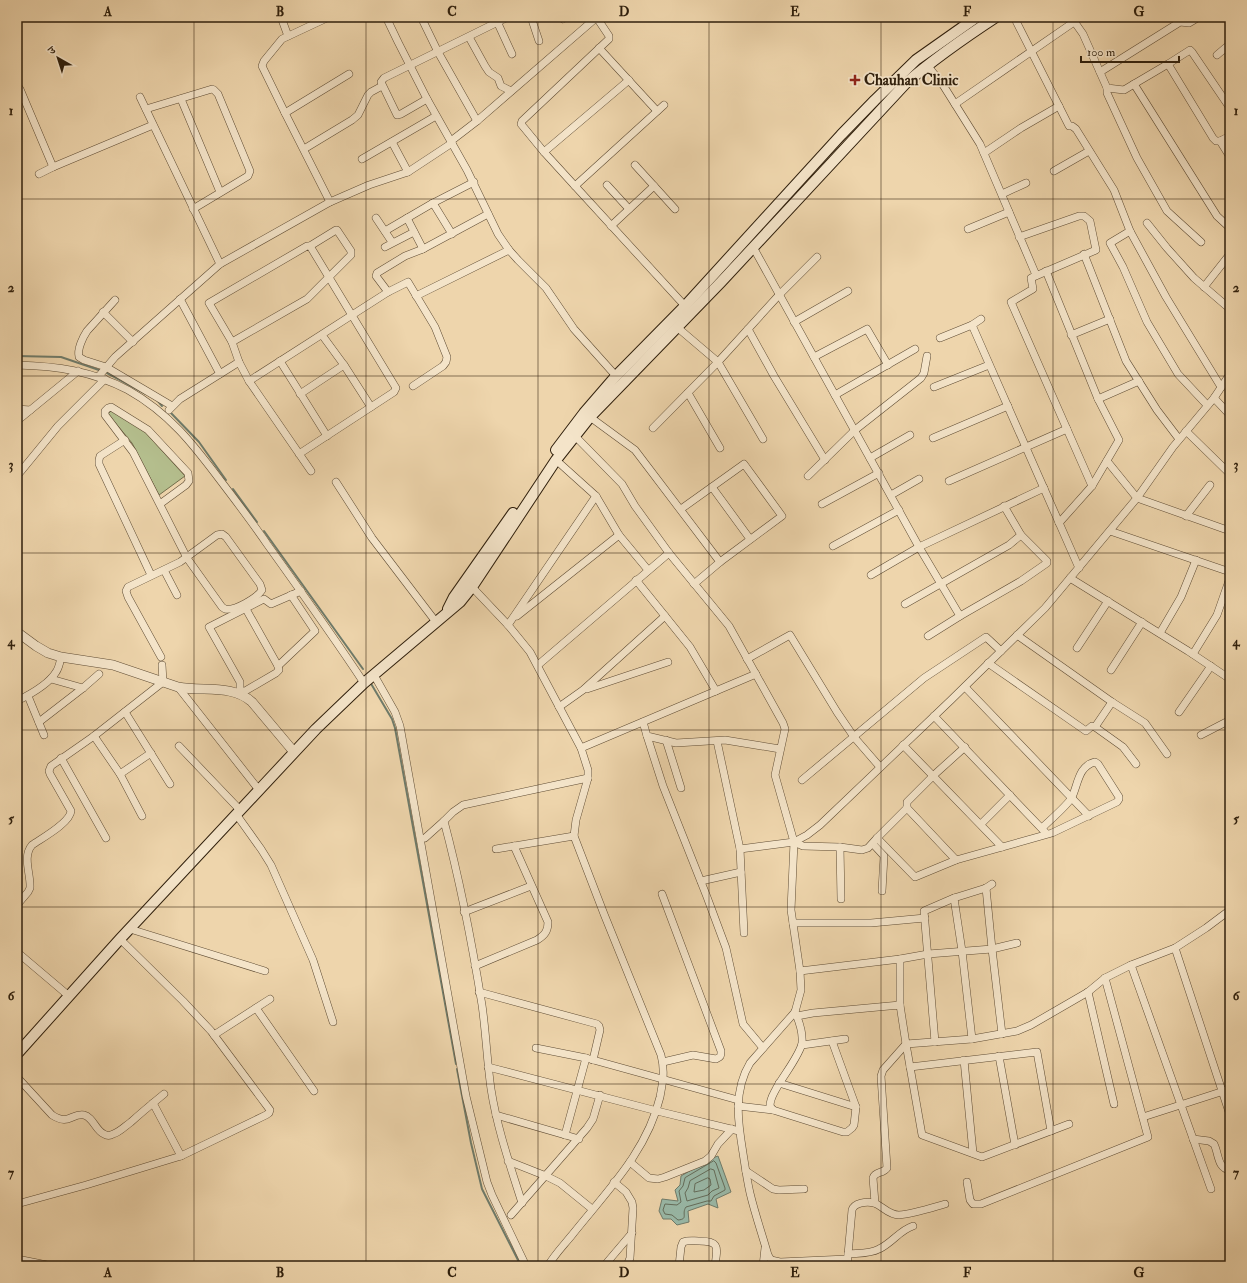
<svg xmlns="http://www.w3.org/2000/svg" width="1247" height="1283" viewBox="0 0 1247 1283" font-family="'IM FELL Double Pica','Noto Serif Devanagari',serif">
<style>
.green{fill:#b4be8d;stroke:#726e4c}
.water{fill:#99b9a8;stroke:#6f7b6a}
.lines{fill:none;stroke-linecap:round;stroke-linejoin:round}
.shore{stroke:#646c5a;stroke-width:1}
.stream{stroke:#6f7b6a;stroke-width:2}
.minor-casing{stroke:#5f4c34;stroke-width:8}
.tertiary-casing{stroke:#5f4c34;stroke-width:10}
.secondary-casing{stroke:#2f1f0c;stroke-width:12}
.minor{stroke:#f4e4c9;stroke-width:7}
.tertiary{stroke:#f4e4c9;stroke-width:9}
.secondary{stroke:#f4e4c9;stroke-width:10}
.grid{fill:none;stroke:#2f1f0c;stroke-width:1;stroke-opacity:0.55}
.poi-dot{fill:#8f2418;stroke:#f4e4c9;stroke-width:1.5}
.labels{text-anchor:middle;stroke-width:3.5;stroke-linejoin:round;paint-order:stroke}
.poi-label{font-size:15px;font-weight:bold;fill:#2f1f0c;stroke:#f4e4c9;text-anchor:start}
.neatline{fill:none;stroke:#2f1f0c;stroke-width:1.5}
.grid-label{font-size:13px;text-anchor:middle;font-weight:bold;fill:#2f1f0c}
</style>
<rect width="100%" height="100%" fill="#eed5ac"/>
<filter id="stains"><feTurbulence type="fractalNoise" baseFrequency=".005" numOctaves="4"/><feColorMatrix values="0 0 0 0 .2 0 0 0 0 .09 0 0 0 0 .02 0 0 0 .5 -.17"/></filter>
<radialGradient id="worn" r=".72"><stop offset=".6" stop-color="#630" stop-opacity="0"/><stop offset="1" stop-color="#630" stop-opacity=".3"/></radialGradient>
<path class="green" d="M112,410L144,431L185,476L159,495L132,443L108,414Z"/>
<path class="water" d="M718,1156L731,1192L716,1199L718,1208L708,1204L688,1211L689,1222L677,1225L671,1219H663L659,1211L662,1199L678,1201L675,1190L680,1185L681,1176L710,1159Z"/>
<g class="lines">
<g class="shore">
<path d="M714,1161L716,1163L725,1188V1190L714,1196L711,1201H707L686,1207C681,1214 689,1219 678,1220L672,1215L665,1214L663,1210L665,1204L677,1205L681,1202L679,1191L683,1186L685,1178Z"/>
<path d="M711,1169L714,1170L719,1188L712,1191L708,1195L687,1201L685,1193L688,1188L690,1181Z"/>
<path d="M708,1178L710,1179L711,1185L704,1190L694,1192L695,1184Z"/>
</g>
<g class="stream">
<path d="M17,356L61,357L99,370"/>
<path d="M107,373L146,394"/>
<path d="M157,400L162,406"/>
<path d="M170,412L199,442L226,480"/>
<path d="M233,489L257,522"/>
<path d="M264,531L363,669"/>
<path d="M370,682L392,719L395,728L456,1064"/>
<path d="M457,1069L471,1143L482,1189L521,1266"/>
</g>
<g class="minor-casing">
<g id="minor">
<path d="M281,17L288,36"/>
<path d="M329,17L282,39L264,61L262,66L285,113L330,202"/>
<path d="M386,17L398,42L427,99L467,170L498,234L509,250L518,260L546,288L574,329L616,376"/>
<path d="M421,17L438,52L477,121"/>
<path d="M495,17L512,54"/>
<path d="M531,17L539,41"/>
<path d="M562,17L563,19"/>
<path d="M1014,17L1069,126H1072L1076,129L1114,190L1130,231L1166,297L1221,387"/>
<path d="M1071,17L1083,34L1107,88L1124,90L1134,84L1217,216L1230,228"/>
<path d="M469,37L485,66L489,72L498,78L501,86L511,91"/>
<path d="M599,48L657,111"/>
<path d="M1217,55L1230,44"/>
<path d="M1168,64L1190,50L1192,52L1230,108"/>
<path d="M927,65L943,85L980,144L1036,275"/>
<path d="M1100,72L1180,22L1189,23L1199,17"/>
<path d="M1134,84L1168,64L1213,138L1216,141H1220L1226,138L1230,142"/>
<path d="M1107,88V93L1137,158L1167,211L1201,242"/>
<path d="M20,89L53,167"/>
<path d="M140,97L220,264"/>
<path d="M181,99L220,192"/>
<path d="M427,99L401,114L397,115L381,82L384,78L508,17"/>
<path d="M955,104L1074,22"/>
<path d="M664,105L575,186L685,306"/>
<path d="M146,109L212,89L214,90L218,94L250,171L248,176L193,209"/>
<path d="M285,113L349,74"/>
<path d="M451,141L477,121L597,17"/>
<path d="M1220,141L1230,157"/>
<path d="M392,142L408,172"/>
<path d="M304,149L352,120L358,115L368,95L371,92L382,86"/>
<path d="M544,152L629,80"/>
<path d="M984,153L1021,128L1059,106"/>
<path d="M362,159L436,116"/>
<path d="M635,165L675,209"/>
<path d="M1054,171L1089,151"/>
<path d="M39,174L53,167L153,125"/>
<path d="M607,185L629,209"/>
<path d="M575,186L544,152L521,124L522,121L609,39V36L597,18"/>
<path d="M1002,194L1026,183"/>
<path d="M433,203L452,234"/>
<path d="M376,218L392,242"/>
<path d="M407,218L423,249"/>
<path d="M1147,223L1167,248L1194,278L1230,309"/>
<path d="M611,226L654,186"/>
<path d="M968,229L1009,212"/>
<path d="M385,231L433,203L474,182"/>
<path d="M1130,231L1110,243L1123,267L1147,322L1178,374L1207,405"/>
<path d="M1019,237L1079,216H1084L1090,221L1096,250L1031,278L1033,289L1011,302L1092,486"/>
<path d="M385,247L414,232"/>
<path d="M753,247L919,547L960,616"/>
<path d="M1084,254L1126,361L1157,410L1179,439"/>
<path d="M1046,271L1098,399L1119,440L1092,486L1059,523"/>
<path d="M1204,287L1230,254"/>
<path d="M388,292L376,276L377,273L405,256L423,249L488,214"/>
<path d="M416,296L509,250"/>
<path d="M180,299L220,374"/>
<path d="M115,300L87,331C83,337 77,349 79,357L84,360L106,367L172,406"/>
<path d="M103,312L133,342"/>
<path d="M794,322L848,291"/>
<path d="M972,325L1079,568"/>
<path d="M678,328L718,362L763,439"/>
<path d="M748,329L774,376L825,460"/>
<path d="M322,335L344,365L371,407"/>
<path d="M1071,335L1110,319"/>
<path d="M940,338L972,325L981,319"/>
<path d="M232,342L307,299L351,255V251L337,230H336L310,246"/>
<path d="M814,357L867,329L888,365"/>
<path d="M280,361L327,436"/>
<path d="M17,365C57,366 92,371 128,390C169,413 193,444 220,480C236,501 252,522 267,544C300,590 333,636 364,683"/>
<path d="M99,376L115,357L220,264L330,202L369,185L408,172L452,143"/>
<path d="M249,381L388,292L408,282L435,327L447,357L446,362L443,366L413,386"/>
<path d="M934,387L989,365"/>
<path d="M688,393L720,448"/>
<path d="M300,394L344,365"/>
<path d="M835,395L915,349"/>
<path d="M1214,398L1230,415"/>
<path d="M1098,399L1139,381"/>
<path d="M17,409L30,410"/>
<path d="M169,410L180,399L239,362"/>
<path d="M590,417L635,450L720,562"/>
<path d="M17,421L78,371"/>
<path d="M653,428L718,362L779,295L817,257"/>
<path d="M1186,431L1230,474"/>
<path d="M575,436L622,484L635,506L669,553L729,626L783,723L785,729L775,775L794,842L791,910L800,971L801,990L795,1012L750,1063C733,1091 738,1123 743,1153C745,1166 747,1180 750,1193C755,1214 762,1234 768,1255L771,1260L780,1262L847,1259"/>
<path d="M933,438L1008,406"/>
<path d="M125,440L100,456L99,460V464L151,575"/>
<path d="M299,454L394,392L396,388L310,246H307L209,303L232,342L239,362L249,381L311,471"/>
<path d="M870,458L910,435"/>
<path d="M556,460L596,496L619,535L648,570"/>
<path d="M1107,461L1137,498L1230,531"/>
<path d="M17,476L58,426L105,379"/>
<path d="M808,476L855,430L921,378L924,373L927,356"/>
<path d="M949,481L1067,429"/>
<path d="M336,482L372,538L436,622"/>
<path d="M712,487L750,539"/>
<path d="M891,495L919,479"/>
<path d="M160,504L186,485L189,481L188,473L148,430L111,407L108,408L105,411V415L133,452L187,558L222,607L225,609C235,611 257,598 262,590L260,584L226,537L222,534L217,535L180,562L128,587L126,591L128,597L161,657"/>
<path d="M822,504L879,473"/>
<path d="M681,509L744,464L782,516L720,562L694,584"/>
<path d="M1186,516L1210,485"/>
<path d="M1110,531L1230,572"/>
<path d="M833,546L899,510"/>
<path d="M164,570L177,595"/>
<path d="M871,575L919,547L1044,488"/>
<path d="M1070,578L1188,651L1230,679"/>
<path d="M636,580L690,647L716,691"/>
<path d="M472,587L508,625L530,652L581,748L588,770V778L576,820L574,836L604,914L661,1055C665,1071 663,1081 660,1097C647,1152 606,1192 572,1235C564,1245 554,1255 548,1266"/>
<path d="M905,604L1009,545L1021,535L1004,506"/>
<path d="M246,609L278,666L279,670L276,673L240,694V682L209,627L264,599L271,604L301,591"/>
<path d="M517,616L619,535"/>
<path d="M508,625L596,496"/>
<path d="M1160,633L1181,597L1196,560"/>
<path d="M1017,635L1112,702L1145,723L1167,754"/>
<path d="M928,636L960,616L1021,581L1047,563V561L1021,535"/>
<path d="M1077,648L1108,601"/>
<path d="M1193,654L1217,615L1230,578"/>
<path d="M747,659L790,635L837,712L854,737L880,767"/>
<path d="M988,663L1086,731L1092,726L1095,727L1123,747L1136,764"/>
<path d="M538,665L669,553"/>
<path d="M278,666L315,631L291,595"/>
<path d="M1111,670L1142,622"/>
<path d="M374,675L395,712L400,726L466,1096L487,1182L492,1195L526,1266"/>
<path d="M51,679L83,688"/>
<path d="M178,687L259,790"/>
<path d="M965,687L1089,816"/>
<path d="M587,689L668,662"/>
<path d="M28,696L44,735"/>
<path d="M17,701C29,695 49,684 56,672C59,668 60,662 61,657"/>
<path d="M559,707L583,690L665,616"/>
<path d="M125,712L170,784"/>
<path d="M1179,712L1211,666"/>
<path d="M934,716L1045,832"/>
<path d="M39,722L83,688L99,674"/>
<path d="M643,722L647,736L676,743L725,740L780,749"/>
<path d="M1095,727L1112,702"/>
<path d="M1201,735L1230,720"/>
<path d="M94,736L120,774L151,753"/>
<path d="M647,736L663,786L707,897L726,948L743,1024L763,1048"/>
<path d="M666,740L681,788"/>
<path d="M717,741L740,849L744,933"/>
<path d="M903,745L1002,847"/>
<path d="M179,746L240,810"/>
<path d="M965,747L934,775L907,802V808L956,860L1052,833L1117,802L1119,799V797L1098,764L1095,762C1078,766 1078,785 1072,797C1069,804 1048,822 1042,828"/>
<path d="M581,748L756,674"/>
<path d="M61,758L106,838"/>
<path d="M120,774L142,816"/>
<path d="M802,780L924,678L986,637L1001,651"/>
<path d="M236,814L261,849L271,865L313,960L333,1022"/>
<path d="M981,824L1010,795"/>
<path d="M425,838L444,821"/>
<path d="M877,838L907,808"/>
<path d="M794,842L803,846L840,847L862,850L868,848L877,838L915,877L956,860"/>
<path d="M873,844L884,856L882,891"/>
<path d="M840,847L841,899"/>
<path d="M496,849L574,836"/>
<path d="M740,849L794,842L807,835L820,825L951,700L1045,608L1137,498L1173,447L1214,398L1230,374"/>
<path d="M701,881L741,872"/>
<path d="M986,888L992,949L1002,1034"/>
<path d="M662,894L721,1051C721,1056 721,1057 716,1059L693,1055L663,1062"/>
<path d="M17,905L28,892L30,888C31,874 22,857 32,845C42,838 70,823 71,811L50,774L49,771L51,766L94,736L163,682L162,665"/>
<path d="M464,912L531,886"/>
<path d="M793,923H871L925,918"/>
<path d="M130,929L265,971"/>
<path d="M120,939L183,1001L211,1031L270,1110L269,1113L266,1115L181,1156"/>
<path d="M1175,948L1230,1115"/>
<path d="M17,952L69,996"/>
<path d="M1131,965L1211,1189"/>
<path d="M475,966L537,940C545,935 548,931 548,922L514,846"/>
<path d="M1230,969V971"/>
<path d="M800,971L900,959L928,954L992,949L1017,943"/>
<path d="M479,992L597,1024L599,1026L600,1030L593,1060"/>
<path d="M1088,992L1114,1104"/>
<path d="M900,1005V959"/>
<path d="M256,1008L314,1091"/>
<path d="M795,1012C799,1021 803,1033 802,1043C800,1055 783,1076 776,1089C773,1095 770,1099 770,1106L773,1110L843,1132H847L852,1128L854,1125L856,1107L832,1041"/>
<path d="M797,1016L813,1013L900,1005L906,1044L972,1039L1017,1031L1031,1025L1088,992L1105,978L1131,965L1175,948L1206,928L1230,910"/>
<path d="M214,1035L270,999"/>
<path d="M972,1039L962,951L954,898L986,888L992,884"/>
<path d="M935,1042L924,911L954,898"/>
<path d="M906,1044L922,1135L982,1157L1069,1124"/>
<path d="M802,1045L845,1039"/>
<path d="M536,1048L586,1058L738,1100"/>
<path d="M999,1056L1015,1145"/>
<path d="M964,1060L973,1153"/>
<path d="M488,1067L657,1111L739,1131"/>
<path d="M910,1067L1037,1052L1051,1131"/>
<path d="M17,1077L52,1115C69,1126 71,1113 84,1115C93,1117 96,1131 104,1134C107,1136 110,1136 113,1134C120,1132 125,1126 131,1122C142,1112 153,1103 164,1094"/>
<path d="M779,1083L856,1107"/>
<path d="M738,1106L773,1110"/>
<path d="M496,1115L579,1139"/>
<path d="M1143,1117L1230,1089"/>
<path d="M565,1135L586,1058"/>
<path d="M1193,1139L1209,1141L1214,1144C1219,1154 1217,1168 1230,1170"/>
<path d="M508,1161L546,1176L560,1183L592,1209"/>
<path d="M630,1162L649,1178L658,1179L665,1177L705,1161L711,1156L718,1144L732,1129"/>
<path d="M746,1171L773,1189L779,1190L804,1189"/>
<path d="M614,1182L626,1192L632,1202L633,1208L630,1258L627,1266"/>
<path d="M967,1182L970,1200L973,1204H981L1148,1137L1105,978"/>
<path d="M522,1203C510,1165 497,1128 491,1089C487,1061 486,1033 482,1005C472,943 460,881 444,821L453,812L463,805L588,778"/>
<path d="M875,1203L873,1178C875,1171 883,1174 887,1168L881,1076L883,1070L906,1044"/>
<path d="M17,1204L86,1185L181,1156L153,1103"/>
<path d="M511,1215L587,1128L593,1119L600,1095"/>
<path d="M848,1254C859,1253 870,1254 879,1249C892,1243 900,1230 913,1226"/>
<path d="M17,1259L52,1266"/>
<path d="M604,1266L632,1233"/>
<path d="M679,1266L681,1247L683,1242C688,1240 693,1241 699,1241C721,1241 717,1248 715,1266"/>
<path d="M763,1266L765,1248"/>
<path d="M847,1266L852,1210C854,1203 866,1201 874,1203C883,1206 888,1215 899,1215C913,1214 931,1208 945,1204"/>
</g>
</g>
<g class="tertiary-casing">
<path id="tertiary" d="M17,632L36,646L48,653L61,657L113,665L178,687C203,692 232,684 252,702L294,752"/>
</g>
<g class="secondary-casing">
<g id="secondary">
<path d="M556,450L584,413L616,376L685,306L841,135L875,100L916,60L977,17"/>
<path d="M448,609L454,597L513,513"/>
<path d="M17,1054L120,939L316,729L364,683L460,602L472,587L556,460L590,417L721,282L906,83C934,59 964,38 996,17"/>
</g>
</g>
<use href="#minor" class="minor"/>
<use href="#tertiary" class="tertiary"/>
<use href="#secondary" class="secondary"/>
</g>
<path class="grid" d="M194,17V1266M366,17V1266M538,17V1266M709,17V1266M881,17V1266M1053,17V1266M17,199H1230M17,376H1230M17,553H1230M17,730H1230M17,907H1230M17,1084H1230"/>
<path class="poi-dot" d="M853 74h4v4h4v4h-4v4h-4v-4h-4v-4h4z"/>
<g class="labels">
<g class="poi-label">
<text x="864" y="85">Chauhan Clinic</text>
</g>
</g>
<rect width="1247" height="1283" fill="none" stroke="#eed5ac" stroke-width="44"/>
<g transform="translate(58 58) rotate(321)" stroke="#f4e4c9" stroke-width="3" paint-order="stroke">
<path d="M0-3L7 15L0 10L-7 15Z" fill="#2f1f0c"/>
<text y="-6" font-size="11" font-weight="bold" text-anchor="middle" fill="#2f1f0c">उ</text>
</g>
<path d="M1081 56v6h98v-6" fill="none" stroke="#2f1f0c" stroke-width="2"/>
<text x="1087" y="56" font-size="12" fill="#2f1f0c" stroke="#f4e4c9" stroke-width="3" paint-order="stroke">100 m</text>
<rect x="22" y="22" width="1203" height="1239" class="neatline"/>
<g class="grid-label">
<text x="108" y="16">A</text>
<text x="280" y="16">B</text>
<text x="452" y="16">C</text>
<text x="624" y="16">D</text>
<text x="795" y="16">E</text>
<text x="967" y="16">F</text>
<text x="1139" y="16">G</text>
<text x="11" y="115">1</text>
<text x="1236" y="115">1</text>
<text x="11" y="292">2</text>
<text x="1236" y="292">2</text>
<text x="11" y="469">3</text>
<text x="1236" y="469">3</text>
<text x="11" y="646">4</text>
<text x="1236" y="646">4</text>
<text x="11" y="823">5</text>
<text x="1236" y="823">5</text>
<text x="11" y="1000">6</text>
<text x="1236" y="1000">6</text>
<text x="11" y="1177">7</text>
<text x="1236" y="1177">7</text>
<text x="108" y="1277">A</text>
<text x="280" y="1277">B</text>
<text x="452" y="1277">C</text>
<text x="624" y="1277">D</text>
<text x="795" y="1277">E</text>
<text x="967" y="1277">F</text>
<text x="1139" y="1277">G</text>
</g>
<rect width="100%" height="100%" filter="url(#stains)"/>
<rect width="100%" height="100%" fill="url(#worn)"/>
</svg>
